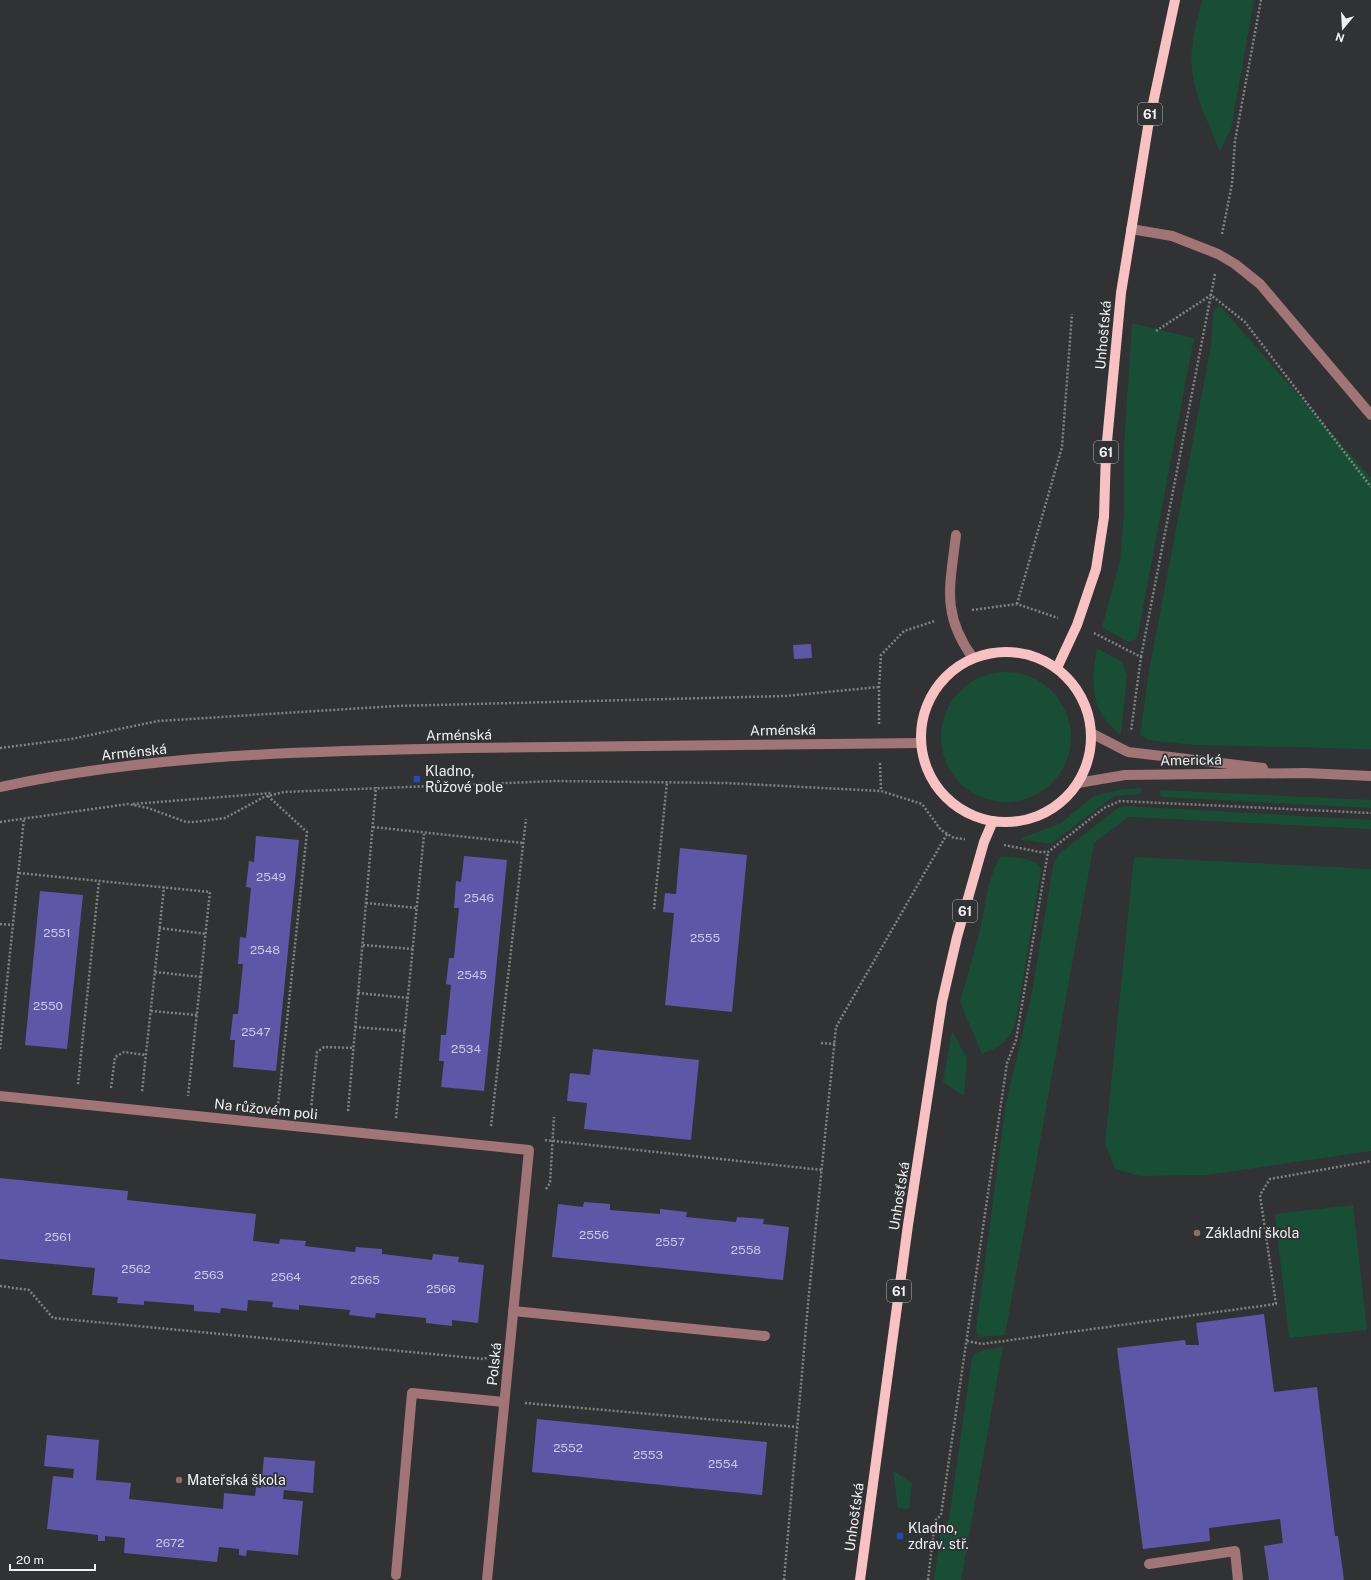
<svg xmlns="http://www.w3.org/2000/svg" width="1371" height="1580" viewBox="0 0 1371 1580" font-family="'Public Sans',sans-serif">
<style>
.green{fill:#184e35}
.building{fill:#5d57a7}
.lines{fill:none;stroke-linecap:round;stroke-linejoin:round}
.path{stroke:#818284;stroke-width:2.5;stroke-dasharray:2 2;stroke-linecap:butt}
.minor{stroke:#a17575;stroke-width:10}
.major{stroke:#f9c2c2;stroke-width:10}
.transit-dot{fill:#1a4fb4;stroke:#313234;stroke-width:1.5}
.education-dot{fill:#8d6e63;stroke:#313234;stroke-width:1.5}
.labels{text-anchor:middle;stroke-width:3.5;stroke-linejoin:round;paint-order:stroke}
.number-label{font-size:12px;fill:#cacadf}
.shield{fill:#313234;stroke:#b6b7b9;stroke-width:1}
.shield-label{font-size:13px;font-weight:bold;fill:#eff0f2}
.street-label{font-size:14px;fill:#eff0f2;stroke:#313234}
.poi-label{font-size:14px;fill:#eff0f2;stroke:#313234;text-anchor:start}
</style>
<rect width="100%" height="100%" fill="#313234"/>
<g class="green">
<path d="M1202,0H1254L1231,129L1220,152C1210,125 1195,99 1192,70C1189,47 1197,22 1202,0Z"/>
<path d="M1220,306L1371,478V749L1196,745L1148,740L1140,735L1149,671L1211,346L1213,312Z"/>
<path d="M1132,323L1194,338L1138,634L1135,640L1128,642L1102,627L1120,561L1124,514V445Z"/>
<path d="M1097,648L1122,662L1127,675L1121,735C1115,729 1106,722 1102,715C1090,695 1093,669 1097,648Z"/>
<circle cx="1006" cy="737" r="65"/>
<path d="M1142,788L1140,794L1114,796L1051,844L1019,839L1061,823L1094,796L1123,789Z"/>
<path d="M1159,790L1371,800V808L1161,797Z"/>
<path d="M1126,806L1371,820V829L1128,817L1094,843L1005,1335L980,1337L977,1334L976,1330L1006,1102L1031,998L1054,861L1059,854L1118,808Z"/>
<path d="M1001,856C1013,858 1040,857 1041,871L1015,1026C1008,1042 998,1048 982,1054L960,1002L979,934L989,884L995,866Z"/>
<path d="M1134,857L1371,869V1151L1206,1175L1140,1176L1115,1169L1105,1143Z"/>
<path d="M952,1031L967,1058L964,1096L943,1082Z"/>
<path d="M1353,1205L1367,1330L1289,1338L1275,1214Z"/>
<path d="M1003,1347L961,1580H934L941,1529L949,1519L972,1358C978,1348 992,1349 1003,1347Z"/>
<path d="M893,1471L912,1483L909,1509L898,1508Z"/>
</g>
<g class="building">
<path d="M811,644L812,658L794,659L793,645Z"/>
<path d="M256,836L299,840L276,1071L233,1067L235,1040H230L233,1014H238L243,964H238L240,937L246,938L251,888L246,887L249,861L254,862Z"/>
<path d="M680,848L747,855L732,1012L665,1005L674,913L663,912L665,893L676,894Z"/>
<path d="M464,856L507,860L484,1091L441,1087L444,1061H439L441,1035H446L451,985L446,984L449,958H454L459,908H454L456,881L461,882Z"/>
<path d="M40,891L83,895L67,1049L25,1045Z"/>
<path d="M593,1049L699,1060L691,1140L584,1129L587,1103L567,1101L570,1073L590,1075Z"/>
<path d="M0,1178L128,1191L127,1200L256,1214L253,1241L279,1244L280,1239L306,1241L305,1246L355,1252L356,1247L382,1249V1254L432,1260L433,1254L459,1257L458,1262L484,1265L478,1323L452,1320V1326L426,1323V1318L376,1313L375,1318L349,1315L350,1310L299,1305V1310L272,1307L273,1302L248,1300L247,1311L221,1308L220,1313L194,1311V1305L144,1301V1305L117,1303L118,1297L92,1295L95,1268L0,1259Z"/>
<path d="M584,1202L610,1204V1210L660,1214V1209L687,1212L686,1217L736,1222L737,1217L764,1219L763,1224L789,1227L783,1280L552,1257L558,1204L583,1207Z"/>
<path d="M1264,1314L1274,1392L1317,1387L1335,1536H1338L1344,1580H1269L1264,1546L1283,1543L1280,1519L1209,1528L1210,1541L1143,1549L1117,1348L1185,1340L1186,1345H1199L1196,1323Z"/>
<path d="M537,1419L767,1442L762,1495L532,1472Z"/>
<path d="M47,1435L99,1440L96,1480L131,1483L129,1499L223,1509L224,1493L255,1496L256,1487L261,1488L264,1457L315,1461L313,1493L284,1490L283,1499L303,1501L298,1555L247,1550L246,1556L239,1555V1549L219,1547L217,1562L124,1553L125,1538L105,1536V1541H98V1535L47,1529L53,1476L73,1478L74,1469L44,1466Z"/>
</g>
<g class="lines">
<g class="path">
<path d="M1222,234L1232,184L1235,141L1261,0"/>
<path d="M1156,331L1211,295L1245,322L1371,487"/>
<path d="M1017,604L1062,447L1072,314"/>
<path d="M972,610L1017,604L1058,618"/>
<path d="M1094,633L1141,657L1131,731"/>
<path d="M1141,657L1215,274"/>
<path d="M879,724V687L881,655L904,631L935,621"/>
<path d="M0,748L71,739L158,721L396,706L785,696L879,687"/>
<path d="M880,763L881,791"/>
<path d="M268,796L307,832L278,1105"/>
<path d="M133,804L272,793"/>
<path d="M0,822L128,804L148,808L186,822H194L225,818L264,797L284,792L556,781L726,783L881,791L922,804L941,830L954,838L965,839"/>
<path d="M373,827L523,843"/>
<path d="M1004,845L1040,852H1048L1104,808L1120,801L1371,813"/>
<path d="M19,873L210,892L188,1096"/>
<path d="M366,903L417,908"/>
<path d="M654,909L667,782"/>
<path d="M0,924L13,925"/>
<path d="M159,928L206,934"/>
<path d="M363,945L413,949"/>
<path d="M155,972L201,977"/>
<path d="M358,993L408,998"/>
<path d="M151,1011L197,1015"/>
<path d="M355,1027L405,1031"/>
<path d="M821,1043L835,1044"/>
<path d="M0,1049L24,818"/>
<path d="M78,1084L99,881"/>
<path d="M111,1088L115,1057L124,1052L146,1055"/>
<path d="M142,1091L164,887"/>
<path d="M311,1109L317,1052L324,1047L354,1048"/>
<path d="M348,1111L376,787"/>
<path d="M396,1118L424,834"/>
<path d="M491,1126L526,819"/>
<path d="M545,1140L822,1170"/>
<path d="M546,1189L550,1183L554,1117"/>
<path d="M0,1286L29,1290L53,1318L484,1359L488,1357"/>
<path d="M967,1341L982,1344L1276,1304L1260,1195L1270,1179L1371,1161"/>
<path d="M525,1403L797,1427"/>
<path d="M784,1580L808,1304L836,1027L947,834"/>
<path d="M928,1580L935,1521L941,1515L1007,1063L1016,1040L1048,852"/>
</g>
<g class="minor">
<path d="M1131,229L1172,236L1218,254L1235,264L1260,284L1371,415"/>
<path d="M956,535C950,586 941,614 973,658"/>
<path d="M1091,733L1128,752L1263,768"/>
<path d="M1078,783L1125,775L1305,773L1371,776"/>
<path d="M0,787C152,754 311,751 466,748C618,746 769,745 921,743"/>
<path d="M0,1096L529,1150L487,1580"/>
<path d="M513,1311L765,1336"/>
<path d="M1149,1564L1235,1551L1238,1580"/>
<path d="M396,1575L412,1393L504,1402"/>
</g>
<g class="major">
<circle cx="1006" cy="737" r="85"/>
<path d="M1057,668L1077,625L1096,569L1104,517L1106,452L1121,293L1148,127L1175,0"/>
<path d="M860,1580L908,1225L942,1002L957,937L984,842L993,821"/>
</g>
</g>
<g class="transit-dot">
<rect x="413" y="775" width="8" height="8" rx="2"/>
<rect x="896" y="1532" width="8" height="8" rx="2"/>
</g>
<g class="education-dot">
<circle cx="1197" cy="1233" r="4"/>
<circle cx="179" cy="1480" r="4"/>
</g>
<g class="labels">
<g class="number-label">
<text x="271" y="881">2549</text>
<text x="479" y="902">2546</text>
<text x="57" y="937">2551</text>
<text x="705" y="942">2555</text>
<text x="265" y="954">2548</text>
<text x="472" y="979">2545</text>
<text x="48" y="1010">2550</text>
<text x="256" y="1036">2547</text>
<text x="466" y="1053">2534</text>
<text x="594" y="1239">2556</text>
<text x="58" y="1241">2561</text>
<text x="670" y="1246">2557</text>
<text x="746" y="1254">2558</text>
<text x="136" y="1273">2562</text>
<text x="209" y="1279">2563</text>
<text x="286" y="1281">2564</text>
<text x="365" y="1284">2565</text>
<text x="441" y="1293">2566</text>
<text x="568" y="1452">2552</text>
<text x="648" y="1459">2553</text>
<text x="723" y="1468">2554</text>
<text x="170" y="1547">2672</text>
</g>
<g class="shield">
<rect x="1138" y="103" width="24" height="22" rx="3"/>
<rect x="1094" y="441" width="24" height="22" rx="3"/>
<rect x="953" y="900" width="24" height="22" rx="3"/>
<rect x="887" y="1280" width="24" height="22" rx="3"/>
</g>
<g class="shield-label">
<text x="1150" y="119">61</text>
<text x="1106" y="457">61</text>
<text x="965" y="916">61</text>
<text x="899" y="1296">61</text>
</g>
<g class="street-label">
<text transform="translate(1103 335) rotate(-85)" y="5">Unhošťská</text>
<text transform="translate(783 730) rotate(-1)" y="5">Arménská</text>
<text transform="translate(459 735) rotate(-1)" y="5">Arménská</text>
<text transform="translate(134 752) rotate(-6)" y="5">Arménská</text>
<text transform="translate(1191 760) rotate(-1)" y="5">Americká</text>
<text transform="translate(266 1109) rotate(6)" y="5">Na růžovém poli</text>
<text transform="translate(899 1196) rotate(-81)" y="5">Unhošťská</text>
<text transform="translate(494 1364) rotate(-84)" y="5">Polská</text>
<text transform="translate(854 1517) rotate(-82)" y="5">Unhošťská</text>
</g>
<g class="poi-label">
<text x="425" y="776">Kladno,<tspan x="425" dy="16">Růžové pole</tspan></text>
<text x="1205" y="1238">Základní škola</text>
<text x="187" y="1485">Mateřská škola</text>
<text x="908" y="1533">Kladno,<tspan x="908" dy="16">zdrav. stř.</tspan></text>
</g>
</g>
<g transform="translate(1343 28) rotate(198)" stroke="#313234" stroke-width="3" paint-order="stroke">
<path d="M0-3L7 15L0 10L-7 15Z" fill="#eff0f2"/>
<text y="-6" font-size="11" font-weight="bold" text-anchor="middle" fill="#eff0f2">N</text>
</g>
<path d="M10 1564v6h85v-6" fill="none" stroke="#eff0f2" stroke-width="2"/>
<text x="16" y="1564" font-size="12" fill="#eff0f2" stroke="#313234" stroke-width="3" paint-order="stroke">20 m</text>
</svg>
